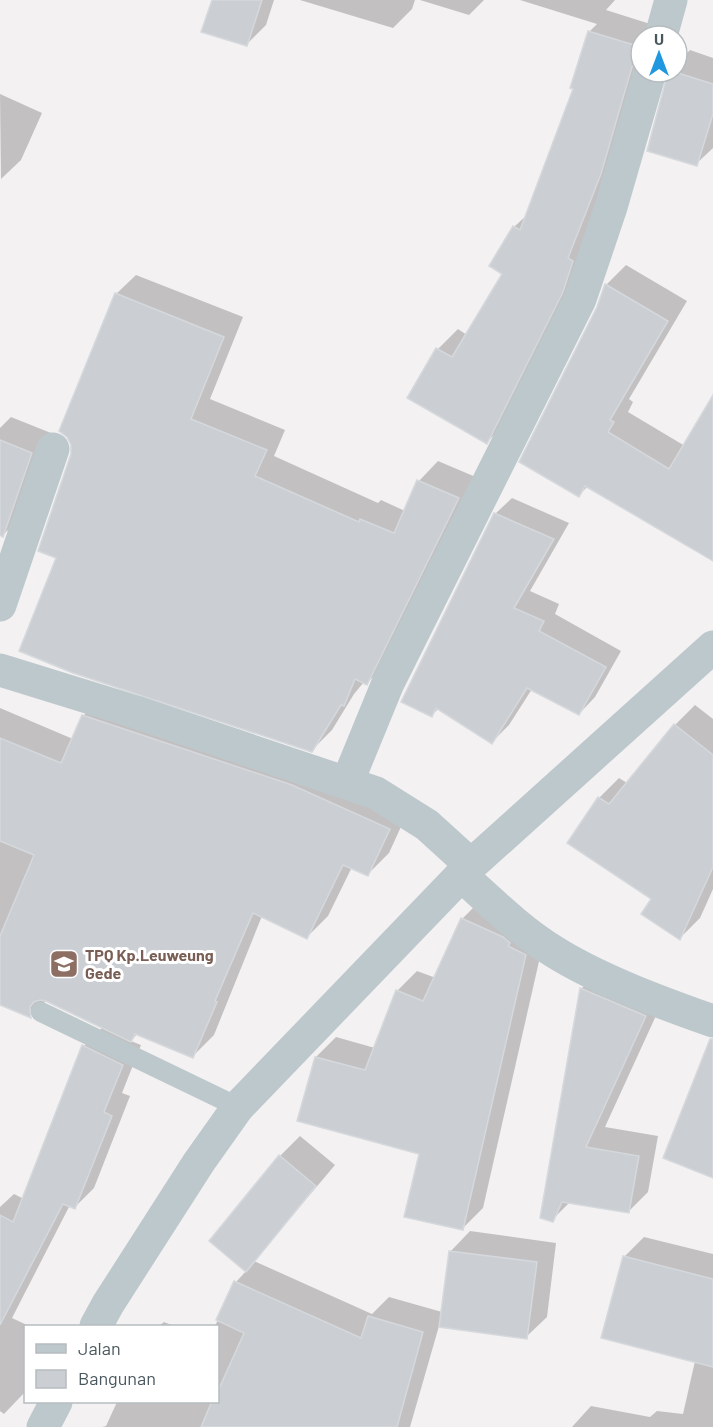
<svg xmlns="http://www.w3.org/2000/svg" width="713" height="1427" viewBox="0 0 713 1427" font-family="Barlow,sans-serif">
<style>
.shadow{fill:#0003}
.building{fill:#cbcfd3;stroke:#d5d8dc;stroke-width:1.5}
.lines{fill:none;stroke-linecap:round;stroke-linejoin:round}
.lane{stroke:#bdc8cd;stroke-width:20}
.street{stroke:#bdc8cd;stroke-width:33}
.labels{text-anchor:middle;stroke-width:6;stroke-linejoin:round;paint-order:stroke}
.education-label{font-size:16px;font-weight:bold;fill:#785e54;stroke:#fff;text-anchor:start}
</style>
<rect width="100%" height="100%" fill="#f3f1f1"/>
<g class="shadow">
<path d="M213,0H274L266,25L247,44Z"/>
<path d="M300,0H415L412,9L393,28Z"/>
<path d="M420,0H484L469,15Z"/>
<path d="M520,0H615L606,10L663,28L659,36H641V72L592,240L507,422L487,442L438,349L458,329L467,335L504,273L514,227L528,214L575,88L589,32L597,24Z"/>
<path d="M690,50L713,58V148L696,164L670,72H677V63Z"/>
<path d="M0,94L42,113L21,160L1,179Z"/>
<path d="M626,265L687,301L629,399L633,402L628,412L685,446L713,398V546L588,486L579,495L598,308L606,285Z"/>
<path d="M136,275L243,317L210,399L285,430L274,456L378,503L381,500L405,511L419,481L438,461L478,478L386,664L367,683L364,682L354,694L332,730L312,750L58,557L72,455L116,294Z"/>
<path d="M11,417L51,433L23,515L3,535L0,534V428Z"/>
<path d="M512,498L569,523L530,591L559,604L555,614L621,651L595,697L579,714L532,689L509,725L492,742L439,708L432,715L495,514Z"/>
<path d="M105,694L410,807L389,853L368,874L352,867L328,916L307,937L262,916L214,1035L193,1056L138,1033L131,1041L141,1045L122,1093L130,1096L94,1188L75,1207L70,1205L12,1318L29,1326H26V1391L4,1414L0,1411V1207L14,1194L24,1199L84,1046L103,1027L47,1000L30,1016L0,1004V708L73,739L83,716Z"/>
<path d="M695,705L713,719V889L700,918L680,938L653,899L599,798L619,778L627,783L675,725Z"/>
<path d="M482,899L545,935L483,1208L463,1228L420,1153L316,1057L336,1037L375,1048L397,991L417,971L436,978L462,919Z"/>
<path d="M602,968L665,996L605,1127L658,1136L648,1192L628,1212L570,1202L552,1220L542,1217L582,988Z"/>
<path d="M300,1136L335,1165L254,1261L372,1314L389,1297L442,1312L450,1252L470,1231L556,1243L547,1317L526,1337L439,1326L410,1427H102L106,1426L117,1402H218V1326H215L236,1282L247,1270L280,1156Z"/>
<path d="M644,1237L713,1254V1427H572L591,1406L650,1417L657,1411L683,1414L695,1361L603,1337L625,1256Z"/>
<path d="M164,1322L174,1326H159Z"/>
</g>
<g class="building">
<path d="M212,0H262L247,46L201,32Z"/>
<path d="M588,31L641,47V56L637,59L632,67L601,174L568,258L573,261L563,292L487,444L407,398L436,348L452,357L502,274L489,266L513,226L520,230L573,89L570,88Z"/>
<path d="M668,72H675L713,84V114L697,166L647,151Z"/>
<path d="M605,284L668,321L610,420L614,422L608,432L669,469L713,395V561L585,486L579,497L519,462L597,307Z"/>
<path d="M115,293L224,337L191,419L267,450L255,476L359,522L360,519L394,533L417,480L459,498L367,685L355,679L344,706L341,705L312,752L73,673L19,651L56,558L38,551L71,454V445L67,437L59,431Z"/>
<path d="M0,440L32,453L3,537L0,535Z"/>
<path d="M494,513L554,539L514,608L544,621L539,631L606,667L579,715L527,688L492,744L436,708L432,717L401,702Z"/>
<path d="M82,715L292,785L390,829L368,876L343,865L307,939L253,913L215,1001L217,1002L193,1058L135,1034L131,1042L46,1001L40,1000L34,1002L30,1007L31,1018L0,1005V936L34,855L0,841V738L61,763Z"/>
<path d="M674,724L713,755V867L680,940L641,914L651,899L567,843L598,797L609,804Z"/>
<path d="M461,918L503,937L510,943L508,946L526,955L463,1230L404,1217L419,1154L297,1121L315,1057L365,1070L396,990L423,1001Z"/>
<path d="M580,988L646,1016L586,1147L639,1156L629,1213L562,1202L553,1222L540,1218Z"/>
<path d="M710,1039H713V1178L663,1158Z"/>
<path d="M82,1045L123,1065L104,1112L112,1116L75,1209L63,1204L0,1325V1215L13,1222Z"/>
<path d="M279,1155L316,1186L246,1272L209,1241Z"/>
<path d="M449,1251L537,1262L527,1339L439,1327Z"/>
<path d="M623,1256L713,1279V1367L601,1338Z"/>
<path d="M234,1281L361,1338L368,1316L423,1332L397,1427H201L212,1401H218V1391L244,1333L216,1320Z"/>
</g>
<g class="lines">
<path class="lane" d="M41,1012L238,1107"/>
<g class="street">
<path d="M661,36L671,0"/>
<path d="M0,605L53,449"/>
<path d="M0,670L136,712L376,793L427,825L471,865"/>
<path d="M347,783L388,683L580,299L611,207L650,72"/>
<path d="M461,875C490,901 519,930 553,951C599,980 662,1003 713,1021"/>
<path d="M96,1326L108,1304L199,1162L238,1107L471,865L713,647"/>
<path d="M43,1427L56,1402"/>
</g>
</g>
<defs>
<g id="school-square" transform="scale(1.5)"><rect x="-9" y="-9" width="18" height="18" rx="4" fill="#8d6e63" stroke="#fff"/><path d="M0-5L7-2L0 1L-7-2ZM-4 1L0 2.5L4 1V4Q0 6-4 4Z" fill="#fff"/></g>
</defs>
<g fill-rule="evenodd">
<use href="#school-square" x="64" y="964"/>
</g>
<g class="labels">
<g class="education-label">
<text x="85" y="961">TPQ Kp.Leuweung<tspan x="85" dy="18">Gede</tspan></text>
</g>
</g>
<rect x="24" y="1325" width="195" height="78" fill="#ffffff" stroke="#b6bcbf" stroke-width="1.5"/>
<rect x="36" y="1344" width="30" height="9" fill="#bdc8cd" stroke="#b6bcbf" stroke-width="1.5"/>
<text x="78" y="1355" font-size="18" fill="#49585e">Jalan</text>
<rect x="36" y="1370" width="30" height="18" fill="#cbcfd3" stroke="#b6bcbf" stroke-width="1.5"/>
<text x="78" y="1385" font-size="18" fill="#49585e">Bangunan</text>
<g transform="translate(659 54)"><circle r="28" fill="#ffffff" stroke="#b6bcbf" stroke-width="1.5"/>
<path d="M0-4.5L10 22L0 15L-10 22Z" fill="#1f98df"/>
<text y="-9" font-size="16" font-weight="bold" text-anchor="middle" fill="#49585e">U</text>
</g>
</svg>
